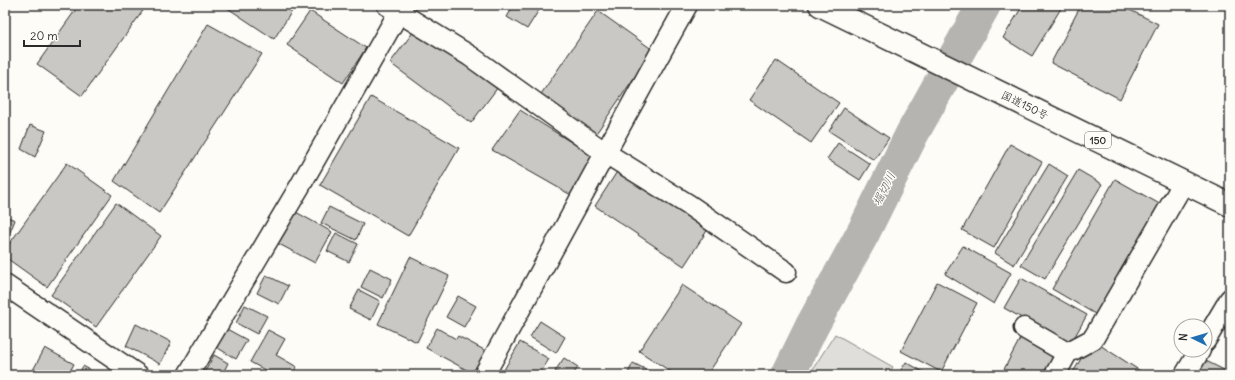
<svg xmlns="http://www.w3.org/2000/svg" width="1235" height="380" viewBox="0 0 1235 380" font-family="Delius,'Klee One',sans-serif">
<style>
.green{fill:#dfdeda;stroke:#858482}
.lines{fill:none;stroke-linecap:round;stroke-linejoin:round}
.river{stroke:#b5b4b1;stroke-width:34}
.building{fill:#c9c8c4;stroke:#2b2b2b}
.minor-casing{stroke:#2b2b2b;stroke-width:23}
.trunk-casing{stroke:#2b2b2b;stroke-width:25}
.minor{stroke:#fdfcf7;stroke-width:20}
.trunk{stroke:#fdfcf7;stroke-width:22}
.labels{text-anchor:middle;stroke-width:3;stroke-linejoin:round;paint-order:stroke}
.shield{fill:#fdfcf7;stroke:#6a6a68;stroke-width:1}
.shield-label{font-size:10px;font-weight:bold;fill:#2b2b2b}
.street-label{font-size:11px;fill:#2b2b2b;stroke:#fdfcf7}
.water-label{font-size:12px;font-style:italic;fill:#5b5b5a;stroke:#fdfcf7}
</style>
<rect width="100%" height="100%" fill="#fdfcf7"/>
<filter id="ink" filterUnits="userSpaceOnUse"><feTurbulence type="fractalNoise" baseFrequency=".025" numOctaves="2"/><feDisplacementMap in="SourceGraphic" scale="8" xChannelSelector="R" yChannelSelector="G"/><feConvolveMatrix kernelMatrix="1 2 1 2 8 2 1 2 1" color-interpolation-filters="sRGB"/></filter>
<g filter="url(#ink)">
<path class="green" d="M835,334L893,367L888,375H809Z"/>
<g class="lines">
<path class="river" d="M788,375L812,326L863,233L912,134L984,5"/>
</g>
<g class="building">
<path d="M79,5H147L82,96L37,64Z"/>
<path d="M223,5H296L274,39Z"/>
<path d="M514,5H542L527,29L507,17Z"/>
<path d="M1023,5H1063L1032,56L1003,38Z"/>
<path d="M1081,5H1120L1158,24L1120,99L1051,63Z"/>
<path d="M310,11L366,48L343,83L287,45Z"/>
<path d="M598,11L653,50L595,135L539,97Z"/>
<path d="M208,24L262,54L159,213L114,181Z"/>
<path d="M417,27L498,87L471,123L390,63Z"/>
<path d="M776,60L839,103L811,143L749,100Z"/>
<path d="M371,97L459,148L408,236L320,185Z"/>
<path d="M844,108L889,138L874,160L829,131Z"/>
<path d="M520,110L593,156L571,195L492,150Z"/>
<path d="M30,125L46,131L35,157L21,149Z"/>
<path d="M838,143L870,164L860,180L827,159Z"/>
<path d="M1010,144L1042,162L994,248L962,230Z"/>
<path d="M67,163L112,195L47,287L5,257V250Z"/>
<path d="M1049,164L1068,176L1014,265L995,253Z"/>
<path d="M620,167L710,226L684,266L595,206Z"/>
<path d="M1078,170L1102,184L1045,279L1021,265Z"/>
<path d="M1115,179L1165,207L1102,318L1052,289Z"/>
<path d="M116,203L161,236L96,327L51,295Z"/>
<path d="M329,207L363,224L356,240L321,223Z"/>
<path d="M294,211L332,232L315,263L277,243Z"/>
<path d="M5,216L15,220L5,244Z"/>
<path d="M336,233L358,244L349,262L327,251Z"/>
<path d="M963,246L1011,273L994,304L945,274Z"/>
<path d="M410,257L449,276L417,342L378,324Z"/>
<path d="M370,268L392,279L383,298L361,287Z"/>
<path d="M266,275L288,286L279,304L257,293Z"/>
<path d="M1021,278L1087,315L1070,345L1004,308Z"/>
<path d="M937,282L977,303L941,372L901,351Z"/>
<path d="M682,285L741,324L707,375H676L639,351Z"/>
<path d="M359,290L380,301L371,320L349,309Z"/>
<path d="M458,296L476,306L464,327L446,317Z"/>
<path d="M245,305L267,316L257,334L236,323Z"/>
<path d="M540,321L565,337L556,353L530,337Z"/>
<path d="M136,324L171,342L160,364L126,346Z"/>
<path d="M223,327L247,340L236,359L213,345Z"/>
<path d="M437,328L456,339L458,336L488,352L476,375L426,348Z"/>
<path d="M268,330L285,339L276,355L297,367L292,375H274L250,362Z"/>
<path d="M1023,333L1063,355L1052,375H1001Z"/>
<path d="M1092,340L1142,372L1140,375H1074L1072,374Z"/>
<path d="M520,342L549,359L539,375H501Z"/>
<path d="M45,348L74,364L68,375H41L33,370Z"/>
<path d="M214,355L228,363L222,375H203Z"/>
<path d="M1198,357L1230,373V375H1189Z"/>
<path d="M564,358L578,367L573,375H561L555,371Z"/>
<path d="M906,362L929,375H898Z"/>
<path d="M633,363L655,374V375H627Z"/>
<path d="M83,366L99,375H78Z"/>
</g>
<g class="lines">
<g class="minor-casing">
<g id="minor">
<path d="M387,5L470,56L604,152L689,205L786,272"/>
<path d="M5,285L138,375"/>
<path d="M1024,328L1067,353"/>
<path d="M1205,341L1230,299"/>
<path d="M188,375L300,186L403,5"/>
<path d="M484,375C552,252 618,128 687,5"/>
<path d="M1055,375L1067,353L1093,339L1184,182"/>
<path d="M1185,375L1200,350"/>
</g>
</g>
<g class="trunk-casing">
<path id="trunk" d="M820,5L1230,205"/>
</g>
<use href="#minor" class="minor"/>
<use href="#trunk" class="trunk"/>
</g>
</g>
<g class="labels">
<rect class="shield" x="1085" y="132" width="26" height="16" rx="3"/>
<g class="shield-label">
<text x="1098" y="144">150</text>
</g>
<g class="street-label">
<text transform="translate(1025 105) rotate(26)" y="4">国道150号</text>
</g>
<g class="water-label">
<text transform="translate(884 189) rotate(-63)" y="4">堀切川</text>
</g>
</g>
<rect width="1235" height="380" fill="none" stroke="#fdfcf7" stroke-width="20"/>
<rect x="10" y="10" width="1215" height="360" fill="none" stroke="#2b2b2b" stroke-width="1.5" filter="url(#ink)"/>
<g transform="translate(1193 338) rotate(275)"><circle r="19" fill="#fdfcf7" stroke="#a9a8a5"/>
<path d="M0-3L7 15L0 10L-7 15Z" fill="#1f6fb2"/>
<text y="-6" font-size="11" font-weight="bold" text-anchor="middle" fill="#2b2b2b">N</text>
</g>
<path d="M24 40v6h56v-6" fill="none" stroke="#2b2b2b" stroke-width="2"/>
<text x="30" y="40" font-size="12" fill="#2b2b2b" stroke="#fdfcf7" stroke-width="3" paint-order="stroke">20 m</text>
</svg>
